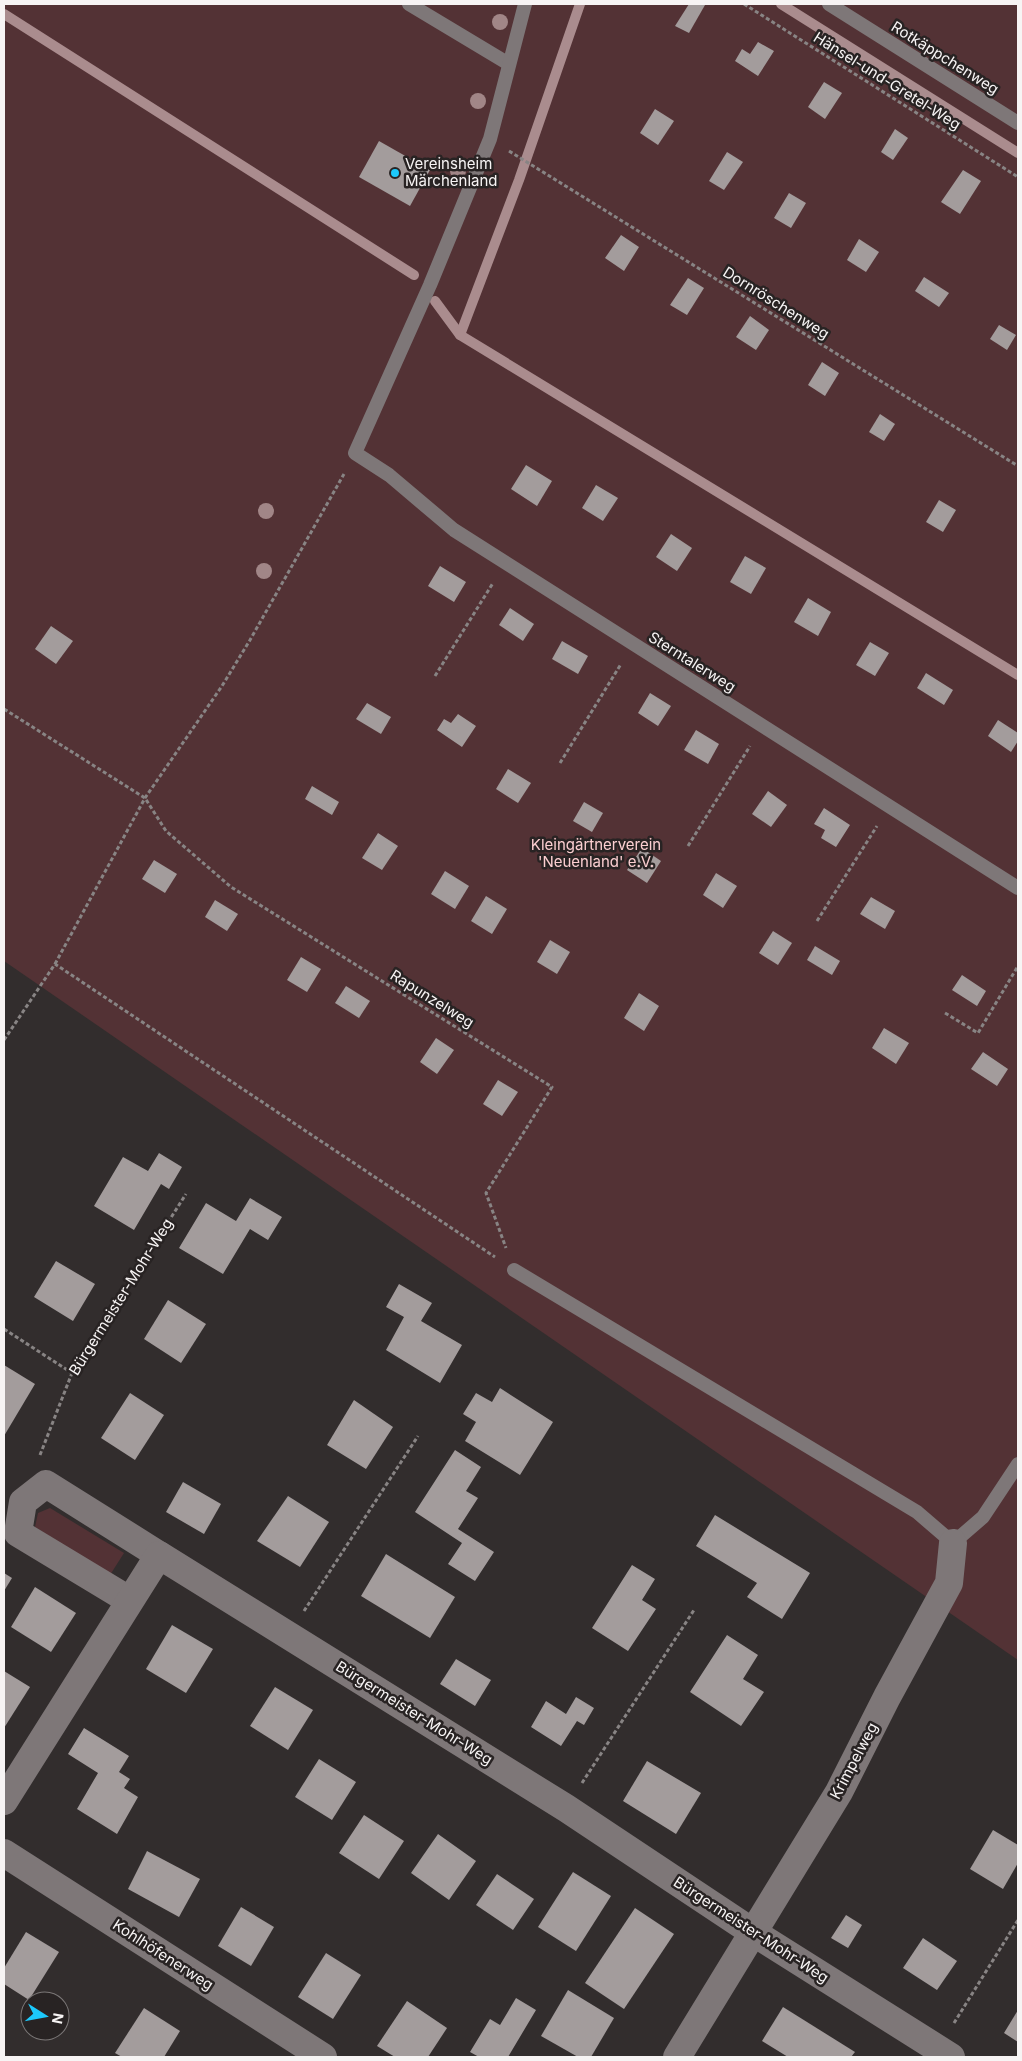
<svg xmlns="http://www.w3.org/2000/svg" width="1022" height="2061" viewBox="0 0 1022 2061" font-family="Inter,sans-serif">
<style>
.green{fill:#533235}
.lines{fill:none;stroke-linecap:round;stroke-linejoin:round}
.stream{stroke:#aa8c8e;stroke-width:10}
.building{fill:#a39c9c}
.path{stroke:#888484;stroke-width:3;stroke-dasharray:4 2.5;stroke-linecap:butt}
.service{stroke:#7e7778;stroke-width:14}
.minor{stroke:#7e7778;stroke-width:28}
.tree{fill:#a18687}
.poi-dot{fill:#1cc9fc;stroke:#282323;stroke-width:2}
.labels{text-anchor:middle;stroke-width:5;stroke-linejoin:round;paint-order:stroke}
.street-label{font-size:15px;fill:#f7f4f4;stroke:#282323}
.poi-label{font-size:15px;fill:#f7f4f4;stroke:#282323;text-anchor:start}
.park-label{font-size:15px;fill:#fccfd1;stroke:#282323}
</style>
<rect width="100%" height="100%" fill="#322d2d"/>
<g class="green">
<path d="M4,4H1018V1660L4,961Z"/>
<path d="M50,1508L124,1553L110,1575L35,1527L38,1513Z"/>
</g>
<g class="lines">
<g class="stream">
<path d="M781,4L1018,153"/>
<path d="M4,14L414,275"/>
<path d="M435,301L460,335L1018,675"/>
<path d="M460,335L519,180L580,4"/>
</g>
</g>
<g class="building">
<path d="M689,4L705,5L689,33L675,26Z"/>
<path d="M758,42L774,51L758,76L735,61L742,49L750,54Z"/>
<path d="M824,82L842,93L825,119L808,107Z"/>
<path d="M655,109L674,121L658,145L640,133Z"/>
<path d="M895,129L908,138L893,160L881,152Z"/>
<path d="M379,141L430,170L410,206L359,177Z"/>
<path d="M727,152L743,162L724,190L709,181Z"/>
<path d="M963,170L981,181L960,214L941,202Z"/>
<path d="M789,193L806,203L791,228L774,218Z"/>
<path d="M621,235L639,247L624,271L605,258Z"/>
<path d="M859,239L879,252L866,272L847,260Z"/>
<path d="M924,277L949,293L939,307L915,291Z"/>
<path d="M688,278L704,288L687,315L670,305Z"/>
<path d="M750,316L769,330L756,350L736,337Z"/>
<path d="M999,325L1016,335L1007,350L990,339Z"/>
<path d="M822,362L839,373L825,396L808,385Z"/>
<path d="M880,414L895,424L884,441L869,432Z"/>
<path d="M526,465L552,481L537,506L511,489Z"/>
<path d="M596,485L618,498L603,521L582,508Z"/>
<path d="M939,500L956,510L943,532L926,522Z"/>
<path d="M671,534L692,548L677,571L656,557Z"/>
<path d="M745,556L766,568L751,594L730,582Z"/>
<path d="M440,566L466,582L454,602L428,586Z"/>
<path d="M808,598L831,612L818,636L794,622Z"/>
<path d="M510,608L534,624L523,641L499,625Z"/>
<path d="M51,626L73,641L56,664L35,649Z"/>
<path d="M562,641L588,656L578,674L552,659Z"/>
<path d="M870,642L889,653L875,676L856,665Z"/>
<path d="M926,673L953,690L944,705L917,688Z"/>
<path d="M650,693L671,706L658,726L638,713Z"/>
<path d="M367,703L391,717L381,734L356,719Z"/>
<path d="M458,714L476,726L462,747L437,730L444,719L451,723Z"/>
<path d="M998,720L1018,733V741L1011,752L988,736Z"/>
<path d="M696,730L719,744L708,764L684,750Z"/>
<path d="M508,769L531,783L518,803L496,789Z"/>
<path d="M312,786L339,802L332,815L305,799Z"/>
<path d="M768,791L787,805L771,827L752,814Z"/>
<path d="M584,802L603,813L592,832L573,821Z"/>
<path d="M824,808L850,825L836,847L821,838L825,830L814,824Z"/>
<path d="M378,833L398,846L382,870L362,858Z"/>
<path d="M642,848L661,861L647,883L627,870Z"/>
<path d="M154,860L177,874L165,893L142,879Z"/>
<path d="M445,871L469,886L455,909L431,894Z"/>
<path d="M716,873L737,886L723,908L703,895Z"/>
<path d="M486,896L507,909L492,934L471,921Z"/>
<path d="M871,897L895,911L885,929L860,914Z"/>
<path d="M215,900L238,914L227,931L205,917Z"/>
<path d="M773,931L792,943L778,965L759,953Z"/>
<path d="M550,940L570,952L557,974L537,962Z"/>
<path d="M815,946L840,961L832,975L807,960Z"/>
<path d="M301,957L321,969L307,992L287,980Z"/>
<path d="M962,975L986,991L977,1006L952,990Z"/>
<path d="M346,986L370,1001L359,1018L335,1003Z"/>
<path d="M639,993L659,1006L644,1031L624,1018Z"/>
<path d="M884,1028L909,1043L896,1064L872,1048Z"/>
<path d="M436,1038L454,1050L437,1074L420,1062Z"/>
<path d="M983,1052L1008,1069L997,1086L971,1069Z"/>
<path d="M498,1080L518,1092L502,1116L483,1104Z"/>
<path d="M159,1153L182,1167L169,1189L161,1184L134,1230L94,1206L123,1157L148,1171Z"/>
<path d="M250,1198L282,1217L268,1240L250,1229L223,1274L179,1248L206,1203L236,1221Z"/>
<path d="M56,1261L95,1284L73,1321L34,1297Z"/>
<path d="M399,1284L432,1303L421,1321L462,1345L440,1383L386,1350L404,1317L386,1307Z"/>
<path d="M168,1300L206,1324L181,1363L144,1339Z"/>
<path d="M4,1365L35,1384L4,1436Z"/>
<path d="M500,1388L553,1422L520,1475L465,1441L476,1422L463,1414L476,1393L492,1402Z"/>
<path d="M130,1393L164,1415L135,1460L101,1438Z"/>
<path d="M354,1400L393,1427L366,1469L327,1445Z"/>
<path d="M455,1450L481,1467L466,1491L478,1498L458,1529L494,1552L475,1581L448,1564L462,1543L415,1512Z"/>
<path d="M183,1482L221,1504L204,1534L166,1512Z"/>
<path d="M288,1496L329,1522L300,1567L257,1541Z"/>
<path d="M715,1515L810,1573L782,1619L747,1597L757,1583L696,1546Z"/>
<path d="M386,1554L455,1597L430,1638L361,1596Z"/>
<path d="M632,1565L655,1579L642,1600L656,1609L628,1651L592,1628Z"/>
<path d="M4,1573L12,1578L4,1591Z"/>
<path d="M35,1587L76,1613L51,1652L11,1627Z"/>
<path d="M172,1625L213,1649L186,1693L146,1669Z"/>
<path d="M727,1635L758,1655L743,1679L764,1692L741,1726L690,1692Z"/>
<path d="M456,1659L491,1680L475,1706L440,1684Z"/>
<path d="M4,1671L30,1687L4,1728Z"/>
<path d="M275,1687L313,1710L288,1750L250,1726Z"/>
<path d="M576,1697L594,1708L584,1725L577,1721L561,1746L531,1727L546,1701L566,1714Z"/>
<path d="M84,1728L129,1756L119,1772L130,1779L124,1788L138,1797L117,1834L77,1809L98,1773L68,1754Z"/>
<path d="M319,1759L356,1782L332,1820L295,1797Z"/>
<path d="M647,1761L701,1793L676,1834L623,1801Z"/>
<path d="M364,1815L404,1841L379,1879L339,1853Z"/>
<path d="M993,1830L1018,1845V1863L1003,1889L970,1869Z"/>
<path d="M438,1834L476,1861L449,1900L411,1873Z"/>
<path d="M147,1851L200,1879L179,1917L128,1889Z"/>
<path d="M573,1872L611,1896L576,1951L538,1927Z"/>
<path d="M497,1874L534,1899L513,1930L476,1905Z"/>
<path d="M241,1907L274,1927L251,1966L218,1946Z"/>
<path d="M635,1908L674,1934L624,2009L585,1983Z"/>
<path d="M846,1915L862,1925L848,1948L831,1938Z"/>
<path d="M26,1932L59,1952L29,2000L4,1984V1968Z"/>
<path d="M923,1938L957,1961L937,1990L903,1968Z"/>
<path d="M326,1953L361,1975L333,2019L298,1997Z"/>
<path d="M568,1990L614,2018L591,2057H578L541,2036Z"/>
<path d="M516,1998L536,2010L508,2057H479L470,2052L490,2019L500,2025Z"/>
<path d="M407,2001L447,2028L428,2057H395L377,2046Z"/>
<path d="M783,2007L855,2052L851,2057H788L762,2041Z"/>
<path d="M144,2008L180,2031L164,2057H122L115,2053Z"/>
<path d="M1018,2010V2042L1004,2033Z"/>
</g>
<g class="lines">
<g class="path">
<path d="M744,4L1018,177"/>
<path d="M509,151L1018,466"/>
<path d="M435,676L493,583"/>
<path d="M4,709L145,798L166,831L231,887L552,1087L486,1193L506,1248"/>
<path d="M560,763L621,664"/>
<path d="M688,846L750,746"/>
<path d="M817,921L877,826"/>
<path d="M55,964L145,798L222,686L250,640L344,474"/>
<path d="M945,1013L978,1033L1018,966"/>
<path d="M4,1040L55,964L495,1257"/>
<path d="M4,1329L72,1373"/>
<path d="M40,1455L72,1373L186,1194"/>
<path d="M304,1611L418,1436"/>
<path d="M582,1783L694,1610"/>
<path d="M954,2023L1018,1920"/>
</g>
<g class="service">
<path d="M409,4L509,64"/>
<path d="M525,4L490,139L430,285L355,453L389,475L454,530L1018,888"/>
<path d="M829,4L1018,123"/>
<path d="M514,1270L917,1512L953,1543L983,1517L1018,1464"/>
</g>
<g class="minor">
<path d="M129,1600L18,1533L23,1502L46,1484L159,1555"/>
<path d="M4,1801L159,1555L566,1808L754,1933L951,2057"/>
<path d="M4,1853L323,2057"/>
<path d="M677,2057L839,1792L887,1697L949,1583L953,1543"/>
</g>
</g>
<g class="tree">
<circle cx="500" cy="22" r="8"/>
<circle cx="478" cy="101" r="8"/>
<circle cx="458" cy="171" r="8"/>
<circle cx="266" cy="511" r="8"/>
<circle cx="264" cy="571" r="8"/>
</g>
<circle class="poi-dot" cx="395" cy="173" r="5"/>
<g class="labels">
<g class="street-label">
<text transform="translate(945 58) rotate(32)" y="5">Rotkäppchenweg</text>
<text transform="translate(887 81) rotate(32)" y="5">Hänsel-und-Gretel-Weg</text>
<text transform="translate(776 303) rotate(32)" y="5">Dornröschenweg</text>
<text transform="translate(692 662) rotate(32)" y="5">Sterntalerweg</text>
<text transform="translate(432 999) rotate(32)" y="5">Rapunzelweg</text>
<text transform="translate(121 1297) rotate(-58)" y="5">Bürgermeister-Mohr-Weg</text>
<text transform="translate(414 1713) rotate(32)" y="5">Bürgermeister-Mohr-Weg</text>
<text transform="translate(854 1761) rotate(-62)" y="5">Krimpelweg</text>
<text transform="translate(751 1930) rotate(33)" y="5">Bürgermeister-Mohr-Weg</text>
<text transform="translate(163 1955) rotate(33)" y="5">Kohlhöfenerweg</text>
</g>
<g class="poi-label">
<text x="405" y="169">Vereinsheim<tspan x="405" dy="17">Märchenland</tspan></text>
</g>
<g class="park-label">
<text x="596" y="850">Kleingärtnerverein<tspan x="596" dy="17">'Neuenland' e.V.</tspan></text>
</g>
</g>
<rect width="1022" height="2061" fill="none" stroke="#f7f4f4" stroke-width="10"/>
<g transform="translate(45 2016) rotate(101)"><circle r="24" fill="#282323" stroke="#7b7777"/>
<path d="M0-4L9 19L0 12L-9 19Z" fill="#1cc9fc"/>
<text y="-8" font-size="14" font-weight="bold" text-anchor="middle" fill="#f7f4f4">N</text>
</g>
</svg>
